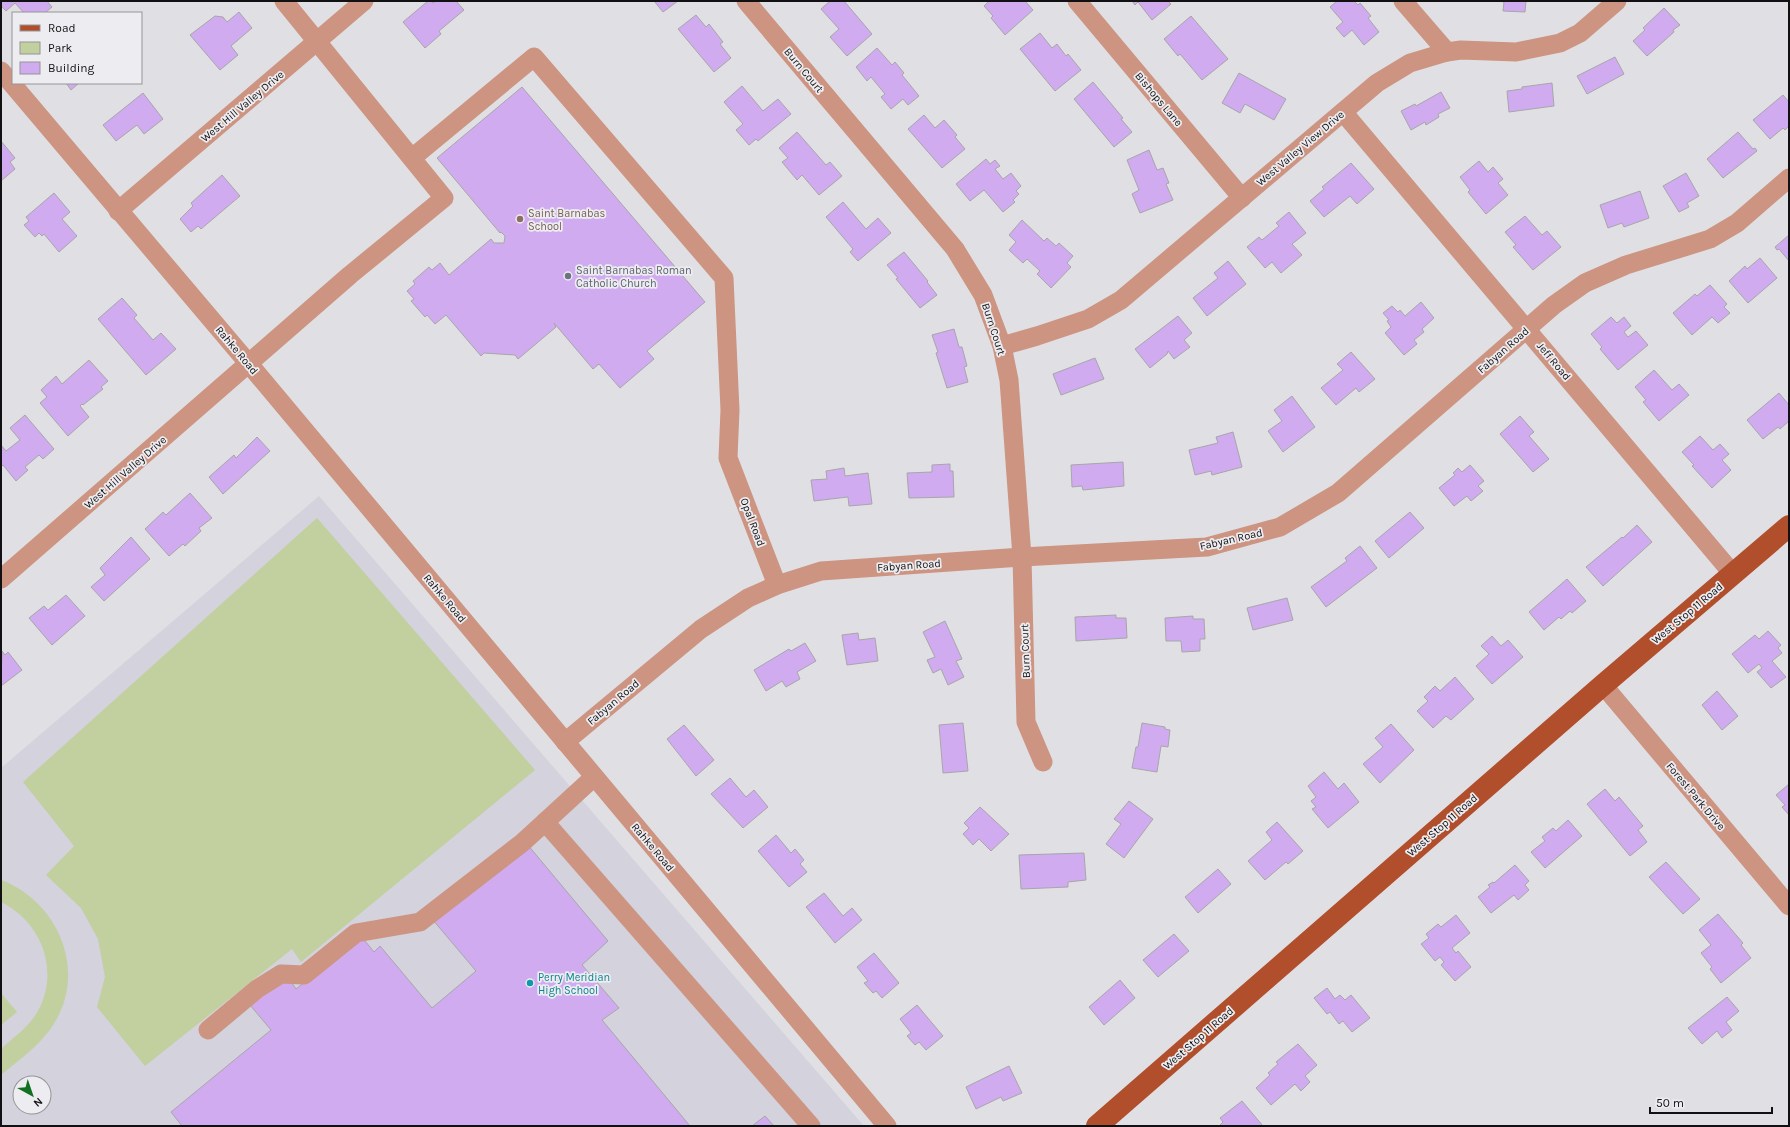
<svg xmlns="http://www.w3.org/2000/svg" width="1790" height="1127" viewBox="0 0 1790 1127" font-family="Karla,sans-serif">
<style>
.built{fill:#d3d2dd;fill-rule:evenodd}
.green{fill:#c2cf9e}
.building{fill:#d0abf0;stroke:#a7a6a9}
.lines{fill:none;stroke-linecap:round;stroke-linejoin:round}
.minor{stroke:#cc9481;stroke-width:19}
.major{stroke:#b14e2b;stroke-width:22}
.education-dot{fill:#8d6e63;stroke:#ededf1;stroke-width:1.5}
.worship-dot{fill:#6b7280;stroke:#ededf1;stroke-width:1.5}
.culture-dot{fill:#0f9aa8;stroke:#ededf1;stroke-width:1.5}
.labels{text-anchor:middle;stroke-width:3.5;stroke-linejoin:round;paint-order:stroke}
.street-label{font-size:11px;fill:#111113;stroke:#ededf1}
.education-label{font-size:11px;fill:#785e54;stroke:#ededf1;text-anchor:start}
.worship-label{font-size:11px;fill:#5b616d;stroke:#ededf1;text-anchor:start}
.culture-label{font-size:11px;fill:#0d838f;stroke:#ededf1;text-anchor:start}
</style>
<rect width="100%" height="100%" fill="#e0e0e4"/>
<path class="built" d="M319,496L864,1126H1V768ZM20,1083H44V1107H20Z"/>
<g class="green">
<path d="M317,518L535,770L301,962L292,949L145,1066L97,1007L105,977L98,939L81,908L46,875L74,846L23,782Z"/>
<path d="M1,880C57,901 87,968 55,1022C42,1044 20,1059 1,1075V1049C14,1037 29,1027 38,1011C60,971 42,922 1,902Z"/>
<path d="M1,993L17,1012L1,1025Z"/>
</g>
<g class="building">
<path d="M1,1H47L52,7L45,13H24L15,3L6,11L1,6Z"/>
<path d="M428,1H431L433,3L436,1H456L464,10L439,31L441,34L425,48L403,22Z"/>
<path d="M654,1H678L663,12Z"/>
<path d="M830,1H844L872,34L847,56L830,37L839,29L821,9Z"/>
<path d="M989,1H1025L1033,10L1005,35L991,18L993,16L984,6Z"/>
<path d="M1132,1H1168L1171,4L1152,20L1138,2L1135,5Z"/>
<path d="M1337,1H1354L1358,5L1360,3L1371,16L1368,18L1379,32L1364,45L1352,30L1344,37L1336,28L1343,22L1330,7Z"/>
<path d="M1499,1H1526L1525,12L1503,11L1504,2Z"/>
<path d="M1664,8L1680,25L1673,30L1674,32L1647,56L1633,41L1645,30L1643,28Z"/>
<path d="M239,12L252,28L231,46L238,55L220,70L190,35L215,16L223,17L227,22Z"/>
<path d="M696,15L706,27L709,24L723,42L720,44L731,58L714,72L678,29Z"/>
<path d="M1191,16L1228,59L1202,80L1180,54L1178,56L1164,39Z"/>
<path d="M1040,33L1052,48L1057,44L1066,56L1068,54L1081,70L1055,91L1020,49Z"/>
<path d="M877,48L892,65L895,62L904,73L902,75L919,96L908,105L903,99L891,109L881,97L885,94L871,77L867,81L856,67Z"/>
<path d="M1615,57L1624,74L1587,94L1577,76Z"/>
<path d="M1239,73L1286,99L1274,120L1245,104L1240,113L1222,103Z"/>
<path d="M1093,82L1123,118L1121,119L1132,132L1114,147L1074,99Z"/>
<path d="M66,83H79L71,90Z"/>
<path d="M1552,83L1554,106L1509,112L1507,91L1522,89V87Z"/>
<path d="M742,86L763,111L778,99L791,114L758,141L756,139L749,145L736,130L743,124L724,102Z"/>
<path d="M522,87L705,302L647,351L654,359L620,388L599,364L593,369L554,323L556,327L518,359L515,355L484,353L481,356L446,315L435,324L427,315L425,317L411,301L414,299L407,291L415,284L413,281L429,267L432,270L440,263L449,275L491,239L494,243H504L505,236L501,232L500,233L437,158Z"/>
<path d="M1441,92L1450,108L1438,114L1439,117L1426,125L1425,122L1411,130L1401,111L1415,104L1416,106Z"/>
<path d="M143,93L163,119L144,134L137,125L116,141L103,125Z"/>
<path d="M1783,95L1789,102V126L1785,130L1783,128L1770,139L1753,120Z"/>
<path d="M924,115L935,128L944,120L957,135L955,137L965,149L942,168L908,129Z"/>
<path d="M797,132L826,165L830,162L842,176L819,195L802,175L797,180L782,162L788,158L779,148Z"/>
<path d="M1738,132L1753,149L1755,148L1757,151L1723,178L1707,159Z"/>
<path d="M1,141L15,158L10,162L15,169L1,181Z"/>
<path d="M1149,150L1157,170L1163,168L1169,183L1166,184L1173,200L1140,213L1132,194L1139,190L1127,160Z"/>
<path d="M986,159L990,164L995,160L1000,166L995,169L1003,179L1011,173L1021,186L1016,191L1019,194L1013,200L1015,202L1003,212L984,190L970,201L956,184Z"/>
<path d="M1479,161L1488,172L1493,167L1503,179L1498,183L1508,195L1486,214L1468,192L1470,190L1460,177Z"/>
<path d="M1351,163L1374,189L1357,204L1350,196L1324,217L1310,201L1324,189L1322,187Z"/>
<path d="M1686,173L1699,196L1687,203L1689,207L1679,212L1663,186Z"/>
<path d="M222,175L240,196L201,229L198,226L191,232L180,219L193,206L191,203Z"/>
<path d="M1640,191L1649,218L1624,227L1622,223L1608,228L1600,205Z"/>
<path d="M54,193L70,212L62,219L77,236L59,252L44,234L42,236L39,233L35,237L24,225L29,221L26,217Z"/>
<path d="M843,202L866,229L878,218L891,233L858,261L850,252L853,249L826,217Z"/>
<path d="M1289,212L1306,233L1292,244L1302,255L1281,273L1272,262L1265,268L1247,247L1259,237L1262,240L1279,226L1276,223Z"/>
<path d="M1525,216L1542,235L1547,231L1561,247L1533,270L1513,247L1516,245L1505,232Z"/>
<path d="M1022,220L1044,241L1047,238L1056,246L1059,243L1073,256L1067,263L1071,267L1051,288L1037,274L1040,271L1027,259L1023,263L1009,250L1016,242L1009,235Z"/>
<path d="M1789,235V261L1779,249L1777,250L1775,247Z"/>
<path d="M904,252L928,281L927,282L937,295L920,308L896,279L898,278L887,265Z"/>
<path d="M1760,258L1777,278L1748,303L1729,281L1745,266L1747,269Z"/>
<path d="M1228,261L1246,284L1207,316L1193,298L1218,278L1214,273Z"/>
<path d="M1710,285L1727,304L1724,307L1730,313L1718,323L1712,317L1692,335L1673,313L1695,294L1697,296Z"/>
<path d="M122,298L137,315L134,318L153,340L161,333L176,349L146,375L98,319Z"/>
<path d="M1421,302L1434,318L1422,329L1424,332L1414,340L1417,344L1404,355L1385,333L1391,327L1387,321L1389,320L1383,313L1392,306L1398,312L1400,310L1405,316Z"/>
<path d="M1178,316L1192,333L1184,340L1190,347L1174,359L1168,351L1167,354L1150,368L1135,349Z"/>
<path d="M1611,317L1617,323L1624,317L1631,326L1624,332L1628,337L1636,331L1648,345L1618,370L1600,349L1602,347L1591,334Z"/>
<path d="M954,329L959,347H962L967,366L964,367L968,382L947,388L936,353L938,352L932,335Z"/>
<path d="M1351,352L1375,379L1359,392L1356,388L1336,405L1321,388L1343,370L1337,364Z"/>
<path d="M1095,358L1104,379L1061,395L1053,374Z"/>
<path d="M89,360L108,381L101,387L103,389L83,405L82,404L80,406L89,417L68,436L40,403L47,397L41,390L56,376L62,384Z"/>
<path d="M1654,370L1672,390L1679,384L1689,395L1659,421L1643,402L1646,400L1635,387Z"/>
<path d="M1779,393L1789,405V421L1780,429L1778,427L1763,439L1747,420Z"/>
<path d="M1292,396L1315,427L1283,452L1268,431L1282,421L1274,410Z"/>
<path d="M25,415L54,449L43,459L39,455L25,467L28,470L16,481L3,465L1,467V445L6,451L20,440L10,428Z"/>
<path d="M1520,416L1534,432L1529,436L1549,459L1533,472L1500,434Z"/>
<path d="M1233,432L1242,467L1212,475L1211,471L1195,475L1189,450L1218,443L1216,437Z"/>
<path d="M1700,436L1713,450L1720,444L1729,454L1722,460L1731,470L1712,488L1692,466L1694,465L1682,452Z"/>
<path d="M257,437L270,451L223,494L209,477L234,455L236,458Z"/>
<path d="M1123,462L1124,486L1083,490L1082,486L1072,487L1071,465Z"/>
<path d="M950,464V471H953L954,497L909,498L907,473L932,472V465Z"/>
<path d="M1470,465L1484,481L1478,486L1483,491L1471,501L1467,496L1454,506L1439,488L1455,475L1453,473L1458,468L1462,472Z"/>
<path d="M844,468L845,476L868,473L872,504L849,506L848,497L814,501L811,480L827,479L826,471Z"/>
<path d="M190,493L212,518L199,528L201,531L185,546L183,544L169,556L145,529L163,512L166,515Z"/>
<path d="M1410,512L1424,528L1389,558L1375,541Z"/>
<path d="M1637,525L1652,542L1603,586L1586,567L1622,537L1623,538Z"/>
<path d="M131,537L150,559L104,601L91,587L105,575L100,568Z"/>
<path d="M1360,546L1377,568L1326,607L1311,587L1347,561L1345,558Z"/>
<path d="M1567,579L1586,601L1572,613L1570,611L1561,619L1559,617L1544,630L1529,612Z"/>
<path d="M66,595L85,616L52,645L29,618L44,606L48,610Z"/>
<path d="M1287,598L1293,620L1253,630L1247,608Z"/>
<path d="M1116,615V618H1126L1127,638L1076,641L1075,617Z"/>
<path d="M1193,616V619H1204L1205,639H1200V651L1182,652L1181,641H1166L1165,618Z"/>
<path d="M945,621L962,659L956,661L964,677L948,685L941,669L933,673L927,660L935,657L923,632Z"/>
<path d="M1768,631L1781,645L1778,648L1782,653L1772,661L1786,677L1771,688L1757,672L1762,668L1759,664L1748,673L1732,654L1755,635L1759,639Z"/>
<path d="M858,633L859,640L875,638L878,661L847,665L842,635Z"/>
<path d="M1492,636L1501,646L1508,640L1523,657L1492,684L1476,666L1489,654L1481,646Z"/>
<path d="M805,643L816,661L797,672L800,679L786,687L782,681L766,691L754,670L789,649L791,651Z"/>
<path d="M2,651L5,655L8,652L22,670L1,686Z"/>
<path d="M1455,677L1474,699L1451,720L1446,716L1433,728L1417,711L1428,701L1424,697L1435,686L1440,691Z"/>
<path d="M1717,691L1738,716L1722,730L1702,705Z"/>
<path d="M963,723L968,771L943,773L939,725Z"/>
<path d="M1142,723L1165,727V729L1170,730L1168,747L1161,746L1157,772L1132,768L1136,747H1138Z"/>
<path d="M1391,724L1414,750L1380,783L1363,764L1383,747L1375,738Z"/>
<path d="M684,725L714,760L696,776L667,739Z"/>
<path d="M1324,772L1338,789L1344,783L1359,802L1328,828L1312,809L1316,807L1311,801L1316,797L1308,786Z"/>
<path d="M730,778L746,797L754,790L768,807L743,828L711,794Z"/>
<path d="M1789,784V815L1782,807L1785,805L1776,795Z"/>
<path d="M1605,789L1615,801L1619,797L1643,826L1638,830L1647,842L1630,856L1587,804Z"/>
<path d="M1129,801L1153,819L1124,858L1106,844L1121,824L1114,819Z"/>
<path d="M980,807L1009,834L991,851L979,839L973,845L963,834L969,828L964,823Z"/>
<path d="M1568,820L1582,836L1545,868L1531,852L1545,841L1542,837L1553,828L1556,831Z"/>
<path d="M1277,822L1303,851L1288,864L1286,862L1265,880L1248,861L1272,840L1266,832Z"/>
<path d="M776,835L791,853L795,849L804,860L800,864L807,872L789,887L758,851Z"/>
<path d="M527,844L608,941L582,965L619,1008L602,1020L690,1126H182L171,1112L271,1030L250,1005L287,976L296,989L361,936L374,952L380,946L432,1008L476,971L433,920Z"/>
<path d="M1084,853L1086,880L1068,882V887L1021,889L1019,855Z"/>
<path d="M1666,862L1700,899L1683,914L1649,877Z"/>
<path d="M1515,865L1529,881L1525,885L1529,890L1518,900L1514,895L1491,913L1478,897L1490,887L1488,885L1493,882L1494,883Z"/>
<path d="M1218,869L1231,884L1198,913L1185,897Z"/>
<path d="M824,893L843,916L852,908L862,920L835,943L806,907Z"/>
<path d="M1718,914L1743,943L1741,945L1751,958L1721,983L1710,969L1712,967L1701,953L1711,945L1699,930Z"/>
<path d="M1456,915L1470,933L1452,948L1456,953L1458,951L1471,967L1455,981L1441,965L1444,962L1440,957L1435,961L1421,944L1429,938L1426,934L1438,924L1441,927Z"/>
<path d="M1174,934L1189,951L1158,977L1143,960Z"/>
<path d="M874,953L899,983L882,998L876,991L873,993L864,983L868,981L857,967Z"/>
<path d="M1120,980L1135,998L1104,1025L1089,1007Z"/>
<path d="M1327,988L1335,999L1340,995L1345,1000L1351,995L1370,1018L1352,1032L1343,1021L1339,1024L1330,1012L1327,1014L1314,998Z"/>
<path d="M1727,997L1739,1011L1726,1022L1732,1030L1722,1038L1717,1031L1702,1044L1688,1028Z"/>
<path d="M917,1005L943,1036L926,1050L919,1042L915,1045L907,1036L911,1033L900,1019Z"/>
<path d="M1298,1044L1317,1065L1305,1076L1310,1082L1301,1091L1295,1084L1271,1105L1256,1088L1270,1075L1268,1073L1278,1064L1276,1062Z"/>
<path d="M1009,1066L1022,1093L1003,1101L1001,1097L976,1109L966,1087Z"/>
<path d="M1242,1101L1263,1126H1219L1223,1122L1220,1118Z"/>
<path d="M765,1116L774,1126H752Z"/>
</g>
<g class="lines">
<g class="minor">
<path d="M746,1L955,249L983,295L1002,346L1009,380L1022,557L1026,722L1043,762"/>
<path d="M1077,1L1242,198"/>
<path d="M1403,1L1447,52"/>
<path d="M1,71L249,364L887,1126"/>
<path d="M1343,112L1733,574"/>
<path d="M412,158L534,57L724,278L730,410L728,458L777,585"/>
<path d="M118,211L364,1"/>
<path d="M1002,346L1037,336L1088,319L1121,300L1377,83L1410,63L1447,52L1461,50L1516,52L1560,43L1580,33L1617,1"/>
<path d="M1,579L350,275L444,198L284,1"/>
<path d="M1603,685L1789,906"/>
<path d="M565,742L701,629L748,598L777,585L821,571L1022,557L1207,547L1280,527L1338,493L1554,305L1585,283L1626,265L1710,239L1737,223L1789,178"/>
<path d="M594,777L545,822L811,1126"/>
<path d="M208,1030L257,989L281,974L304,975L356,933L420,922L522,843L545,822"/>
</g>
<path class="major" d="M1097,1126L1603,685L1789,526"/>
</g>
<circle class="education-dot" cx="520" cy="219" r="4"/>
<circle class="worship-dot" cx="568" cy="276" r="4"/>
<circle class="culture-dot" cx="530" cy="983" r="4"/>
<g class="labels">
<g class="street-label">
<text transform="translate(804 70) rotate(50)" y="4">Burn Court</text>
<text transform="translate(1159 99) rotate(50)" y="4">Bishops Lane</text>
<text transform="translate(242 106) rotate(-40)" y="4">West Hill Valley Drive</text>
<text transform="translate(1300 148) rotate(-40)" y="4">West Valley View Drive</text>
<text transform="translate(994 329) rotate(72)" y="4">Burn Court</text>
<text transform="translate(237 350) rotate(50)" y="4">Rahke Road</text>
<text transform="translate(1503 350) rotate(-41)" y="4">Fabyan Road</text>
<text transform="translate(1554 361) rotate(50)" y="4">Jeff Road</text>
<text transform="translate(125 472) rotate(-41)" y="4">West Hill Valley Drive</text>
<text transform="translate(753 522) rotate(69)" y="4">Opal Road</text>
<text transform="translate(1231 539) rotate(-13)" y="4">Fabyan Road</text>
<text transform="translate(909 565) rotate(-4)" y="4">Fabyan Road</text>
<text transform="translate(445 598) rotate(50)" y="4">Rahke Road</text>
<text transform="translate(1687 613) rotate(-40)" y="4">West Stop 11 Road</text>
<text transform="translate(1025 651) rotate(-92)" y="4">Burn Court</text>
<text transform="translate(613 702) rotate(-40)" y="4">Fabyan Road</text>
<text transform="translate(1696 796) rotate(50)" y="4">Forest Park Drive</text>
<text transform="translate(1442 825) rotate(-41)" y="4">West Stop 11 Road</text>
<text transform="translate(653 847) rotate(50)" y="4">Rahke Road</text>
<text transform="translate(1198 1038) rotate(-41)" y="4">West Stop 11 Road</text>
</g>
<g class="education-label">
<text x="528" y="217">Saint Barnabas<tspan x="528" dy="13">School</tspan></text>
</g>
<g class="worship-label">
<text x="576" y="274">Saint Barnabas Roman<tspan x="576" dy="13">Catholic Church</tspan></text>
</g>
<g class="culture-label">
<text x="538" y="981">Perry Meridian<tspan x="538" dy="13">High School</tspan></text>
</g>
</g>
<rect width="1790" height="1127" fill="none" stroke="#111113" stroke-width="4"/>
<rect x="12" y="12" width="130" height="72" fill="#ededf1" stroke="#959598"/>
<rect x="20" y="25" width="20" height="6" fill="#b14e2b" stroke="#959598"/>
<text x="48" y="32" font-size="12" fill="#111113">Road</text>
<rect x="20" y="42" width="20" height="12" fill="#c2cf9e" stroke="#959598"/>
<text x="48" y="52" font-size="12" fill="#111113">Park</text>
<rect x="20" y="62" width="20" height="12" fill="#d0abf0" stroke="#959598"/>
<text x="48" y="72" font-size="12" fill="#111113">Building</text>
<g transform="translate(32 1095) rotate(140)"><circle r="19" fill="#ededf1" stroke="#959598"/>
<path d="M0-3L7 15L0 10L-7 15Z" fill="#127120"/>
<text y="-6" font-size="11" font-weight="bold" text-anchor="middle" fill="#111113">N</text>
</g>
<path d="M1650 1107v6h122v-6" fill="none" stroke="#111113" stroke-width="2"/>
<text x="1656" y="1107" font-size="12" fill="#111113" stroke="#ededf1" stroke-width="3" paint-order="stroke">50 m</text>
</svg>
